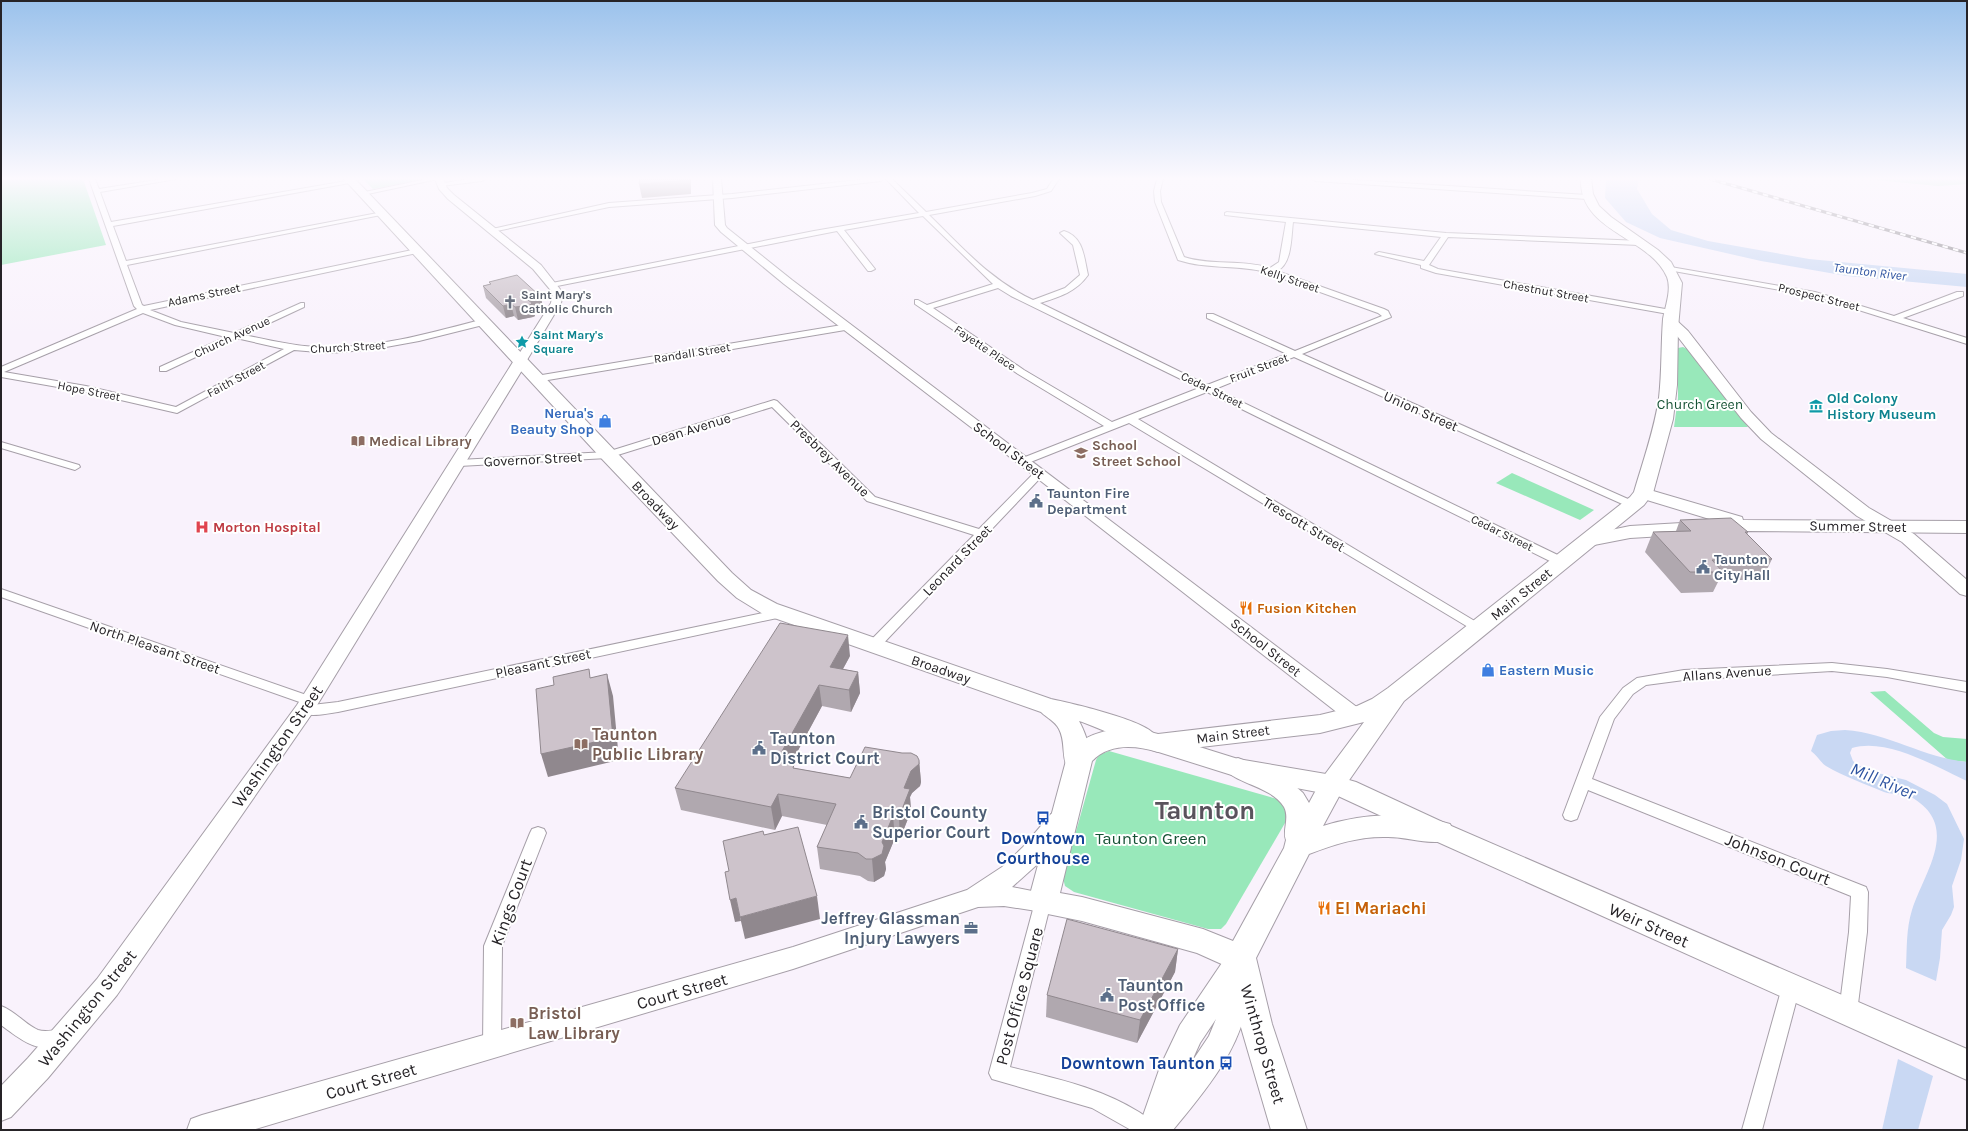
<svg xmlns="http://www.w3.org/2000/svg" width="1968" height="1131" viewBox="0 0 1968 1131" font-family="Karla,sans-serif">
<style>
.green{fill:#98e8ba}
.water{fill:#c9d8f3}
.lines{fill:none;stroke-linecap:round;stroke-linejoin:round}
.minor-casing{stroke:#a69fa8;stroke-width:2}
.tertiary-casing{stroke:#a69fa8;stroke-width:2}
.secondary-casing{stroke:#a69fa8;stroke-width:2}
.primary-casing{stroke:#a69fa8;stroke-width:2}
.trunk-casing{stroke:#a69fa8;stroke-width:2}
.minor{fill:#fff;fill-rule:evenodd}
.tertiary{fill:#fff;fill-rule:evenodd}
.secondary{fill:#fff;fill-rule:evenodd}
.primary{fill:#fff;fill-rule:evenodd}
.trunk{fill:#fff;fill-rule:evenodd}
.rail-casing{stroke:#837f85;stroke-width:3}
.rail{stroke:#fff;stroke-width:2;stroke-dasharray:5.5;stroke-linecap:butt}
.wall{fill:#b0a8af}
.shaded-wall{fill:#90888e}
.building{fill:#cdc3cb;stroke:#90888e}
.labels{text-anchor:middle;stroke-width:4;stroke-linejoin:round;paint-order:stroke}
.far-street-label{font-size:12px;fill:#262327;stroke:#fff}
.far-worship-label{font-size:12px;font-weight:bold;fill:#5b616d;stroke:#fff;text-anchor:start}
.far-culture-label{font-size:12px;font-weight:bold;fill:#0d838f;stroke:#fff;text-anchor:start}
.far-water-label{font-size:13px;font-style:italic;fill:#2d53a0;stroke:#fff}
.culture-label{font-size:14px;font-weight:bold;fill:#0d838f;stroke:#fff;text-anchor:start}
.park-label{font-size:14px;fill:#175336;stroke:#fff}
.street-label{font-size:14px;fill:#262327;stroke:#fff}
.shop-label{font-size:14px;font-weight:bold;fill:#366cbe;stroke:#fff;text-anchor:end}
.education-label{font-size:14px;font-weight:bold;fill:#785e54;stroke:#fff;text-anchor:start}
.service-label{font-size:14px;font-weight:bold;fill:#4e5e75;stroke:#fff;text-anchor:start}
.health-label{font-size:14px;font-weight:bold;fill:#be3a42;stroke:#fff;text-anchor:start}
.food-label{font-size:14px;font-weight:bold;fill:#c56008;stroke:#fff;text-anchor:start}
.near-education-label{font-size:17px;font-weight:bold;fill:#785e54;stroke:#fff;text-anchor:start}
.near-service-label{font-size:17px;font-weight:bold;fill:#4e5e75;stroke:#fff;text-anchor:start}
.near-street-label{font-size:17px;fill:#262327;stroke:#fff}
.near-transit-label{font-size:17px;font-weight:bold;fill:#164399;stroke:#fff}
.near-park-label{font-size:17px;fill:#175336;stroke:#fff}
.near-food-label{font-size:17px;font-weight:bold;fill:#c56008;stroke:#fff;text-anchor:start}
.near-water-label{font-size:18px;font-style:italic;fill:#2d53a0;stroke:#fff}
.near-town-label{font-size:26px;font-weight:bold;fill:#59535c;stroke:#fff}
</style>
<rect width="100%" height="100%" fill="#f9f2fc"/>
<g class="green">
<path d="M1,179H83L106,245L1,265Z"/>
<path d="M363,179H426L373,189Z"/>
<path d="M1865,179H1967V184L1938,186Z"/>
<path d="M1683,347L1687,349L1748,427H1674L1678,398V348Z"/>
<path d="M1512,473L1594,510L1580,520L1496,483Z"/>
<path d="M1885,691L1934,733L1943,737L1967,739V762L1948,760L1870,692Z"/>
<path d="M1109,751L1284,801L1292,811L1226,924L1221,929H1208L1074,892L1065,886L1063,878L1096,760L1099,755Z"/>
</g>
<g class="water">
<path d="M1606,179H1639L1637,189L1652,214L1671,230L1708,241L1809,259L1967,274V287L1847,276L1761,261L1660,238L1626,222L1605,198Z"/>
<path d="M1845,730C1889,733 1924,758 1967,762V781C1936,767 1887,737 1852,748L1850,753L1853,761L1858,765L1870,771L1906,780L1935,795L1947,804L1964,839L1961,860L1952,886L1954,907L1951,915L1942,930L1940,958L1936,981L1906,968C1907,949 1906,929 1912,910C1924,872 1962,826 1911,797C1903,793 1893,795 1884,792C1865,784 1843,776 1826,766C1820,762 1817,755 1811,751L1817,735L1831,731Z"/>
<path d="M1898,1059L1933,1076L1918,1130H1882Z"/>
</g>
<g class="lines">
<g class="minor-casing">
<g id="minor">
<path d="M89,179H95L99,189L163,179H176L100,192L111,222L352,180L355,182L113,226L126,261L383,212L386,214L127,265L142,305L144,306L417,249L421,251L417,253L150,310L181,322L234,333L301,303H304V307L244,335C273,341 301,348 331,347C383,347 434,332 484,319L488,322L487,324L419,341L375,349L330,353L294,350L177,413L86,392L1,377V367L137,309L134,306ZM143,313L175,325L226,337L160,367V371H166L236,338L284,349L176,407L86,386L4,372Z"/>
<path d="M427,179H438L363,195L360,193Z"/>
<path d="M469,179H485L482,181L441,186L438,184Z"/>
<path d="M867,179H884L881,181L732,198L609,207L492,232L488,230L609,203L732,194Z"/>
<path d="M886,179H892L926,212L1032,193L1047,189L1053,179H1059L1051,191L1035,196L929,215C964,249 989,279 1033,300L1065,288L1080,275L1073,245L1060,233L1064,231C1084,237 1084,258 1088,275C1076,292 1059,297 1040,303L1207,385L1287,354L1207,318V314H1213L1295,351L1382,316L1378,313L1262,271C1235,265 1205,269 1178,260L1155,202L1154,191L1157,179H1163L1160,191L1161,202L1184,257C1211,266 1242,259 1270,268L1279,262L1286,222L1225,215V213L1227,212L1446,233L1642,241V245H1639L1448,237L1429,265L1438,269L1671,310L1675,313L1674,315L1436,273L1421,268V265L1375,254L1379,252L1424,261L1441,237L1293,222C1291,238 1292,264 1277,271L1384,309L1388,311L1391,317L1302,354L1637,503L1639,505L1633,508L1629,507L1294,357L1215,389L1566,559L1568,562L1566,565H1558L1207,392L1138,419L1483,626L1484,629L1483,632L1478,633L1129,423L1028,463H1020L1019,461L1020,459L1104,426L1018,374L915,304V300H918L927,305L993,284L923,216L844,230L875,269L871,271H868L837,231L552,287L548,285L552,283L814,231L919,213ZM998,288L1011,296L1199,388L1112,422L1024,370L933,308Z"/>
<path d="M1312,179H1340L1587,195L1590,197L1587,199L1315,181Z"/>
<path d="M1665,266L1815,292L1894,316L1957,292H1963V296L1903,318L1967,338V344L1814,296L1668,270H1665Z"/>
<path d="M848,324L851,325V329L536,382L531,379L536,376Z"/>
<path d="M774,400L777,401L875,497L979,529L1036,471L1040,470L1045,473L878,649H868L866,646L868,643L974,535L867,501L772,407L608,458L459,466L454,463L459,460L607,452Z"/>
<path d="M1,442L79,465L80,467L75,470L1,448Z"/>
<path d="M1,589L315,698L317,701L312,705L338,702L782,609L786,610L788,613L786,616L782,617L338,712C325,714 312,717 299,713L297,710L299,707L308,705L1,597Z"/>
<path d="M1832,663L1887,669L1967,682V692L1887,677L1832,671L1684,680L1646,685L1633,694L1614,719L1592,779L1866,887L1868,892L1867,932L1857,1012L1855,1018L1848,1020L1841,1018L1839,1012L1849,932L1851,896L1588,790L1577,819L1571,821L1565,819L1563,815L1600,717L1623,688L1637,678L1684,670Z"/>
<path d="M538,827L544,829L546,833L502,946L501,1046L499,1052L492,1055L485,1052L483,1046L484,946L530,833L532,829Z"/>
<path d="M1043,895L1049,897L1051,902L1010,1067C1057,1079 1098,1087 1139,1112C1148,1118 1155,1121 1159,1130H1131L1092,1108L992,1079L989,1073L1035,902L1037,897Z"/>
<path d="M1791,979L1797,981L1800,987L1762,1130H1742L1782,987L1785,981Z"/>
<path d="M1,1006C15,1011 26,1025 38,1030C47,1033 57,1028 67,1032L69,1038L67,1044C38,1055 23,1041 1,1025Z"/>
</g>
</g>
<g class="tertiary-casing">
<g id="tertiary">
<path d="M435,179H443L447,188L454,195L541,265L563,293L561,303L524,365H516L514,362L551,303L553,293L533,269L448,199L439,189Z"/>
<path d="M713,179H721L725,225L727,228L792,280L1362,711L1364,716L1362,721L1355,723L1348,721L1019,464L784,284L721,232L715,225Z"/>
</g>
</g>
<g class="secondary-casing">
<g id="secondary">
<path d="M1670,318L1675,319L1688,331L1751,412L1771,433L1869,508L1914,534L1967,580V596L1960,594L1902,542L1857,516L1761,439L1741,418L1678,337L1664,322Z"/>
<path d="M520,358L525,359L527,362L311,715L117,995L48,1078L11,1117L1,1121V1086L28,1058L97,979L297,705L513,362L515,359Z"/>
<path d="M1059,811L1067,814L1071,820L1067,826L1041,861L1012,887L1052,895L1056,902L1052,909L1043,912L1004,906L978,907L793,969L252,1130H187L191,1119L202,1115L793,947L967,890L1002,867L1023,847L1051,814Z"/>
<path d="M1237,950L1246,954L1250,962L1248,967C1252,977 1250,984 1249,994C1242,1048 1206,1090 1173,1130H1138L1160,1067L1180,1025L1228,954ZM1216,1019L1209,1036L1191,1063L1200,1043Z"/>
</g>
</g>
<g class="primary-casing">
<g id="primary">
<path d="M344,179H355L732,573L751,590L777,604L1051,699C1070,703 1145,720 1155,735L1158,734L1238,759L1332,775L1356,782L1449,825L1967,1049V1080L1431,839L1338,796L1238,777L1149,749L1148,747C1142,748 1090,724 1079,721C1086,734 1094,755 1086,769L1077,772L1068,769C1061,757 1066,742 1059,729C1055,721 1047,718 1041,712L763,614L737,598L718,581L602,459Z"/>
<path d="M1643,488L1742,517L1743,520L1967,521V533L1748,531L1630,538L1589,546L1582,544L1579,540L1582,536L1630,526L1716,521L1637,497L1634,493L1637,489Z"/>
</g>
</g>
<g class="trunk-casing">
<path id="trunk" d="M1581,179H1591L1593,194L1599,206L1611,217L1658,250L1671,262L1682,283L1678,328L1677,385L1673,419L1653,493L1644,505L1404,701L1343,789L1323,826C1364,813 1409,811 1450,824L1454,832L1450,840C1431,846 1408,837 1388,837C1360,836 1335,844 1309,854L1256,958L1272,1024L1307,1130H1271L1240,1024L1226,966L1197,953L1082,921L1033,911L1028,902L1067,757C1084,727 1128,725 1158,734L1320,715L1357,706L1372,699L1388,688L1630,497L1634,492C1643,461 1654,431 1659,398C1662,372 1661,346 1663,319C1665,307 1672,290 1667,277C1649,236 1579,232 1581,179ZM1364,722L1323,777L1309,803L1303,793L1285,777L1238,758L1229,761L1225,768C1234,784 1270,785 1284,807C1290,818 1282,831 1286,840L1284,848L1233,941L1203,929L1082,897L1060,893L1092,761C1109,743 1136,745 1158,752L1320,733Z"/>
</g>
<use href="#minor" class="minor"/>
<use href="#tertiary" class="tertiary"/>
<use href="#secondary" class="secondary"/>
<use href="#primary" class="primary"/>
<use href="#trunk" class="trunk"/>
<g class="rail-casing">
<path id="rail" d="M1710,179L1967,253"/>
</g>
<use href="#rail" class="rail"/>
</g>
<g class="wall">
<path d="M489,282L541,297L543,309L534,312L535,316L533,317L518,320L514,316L506,318L486,298L483,286L490,284Z"/>
<path d="M1680,520L1748,532L1747,535L1772,559L1762,580H1719L1713,592L1681,593L1645,552L1653,532L1676,531Z"/>
<path d="M850,656L843,669L858,672L860,693L851,712L822,706L790,765L794,768L850,778L919,760L921,782L920,786L912,793L910,797L911,811L900,839L895,838L885,862L886,869L884,876L874,882L868,881L860,876L820,869L817,847L827,825L782,816L775,830L681,810L675,788Z"/>
<path d="M1178,949L1175,972L1137,1043L1046,1017L1047,995Z"/>
</g>
<g class="shaded-wall">
<path d="M689,179H691V194L642,198L639,184Z"/>
<path d="M541,297L543,309L534,312L535,316L533,317L518,320L515,307L528,300Z"/>
<path d="M511,304L514,316L506,318L503,306Z"/>
<path d="M848,635L850,656L833,687L830,667Z"/>
<path d="M858,672L860,693L851,712L849,690Z"/>
<path d="M607,674L613,696L619,760L548,777L541,754Z"/>
<path d="M819,685L822,706L780,784L776,762Z"/>
<path d="M919,760L921,782L920,786L912,793L910,797L911,811L900,839L899,817L904,788L911,771Z"/>
<path d="M778,794L782,816L775,830L771,807Z"/>
<path d="M893,816L895,838L885,862L886,869L884,876L874,882L872,859Z"/>
<path d="M817,896L820,919L745,939L740,917Z"/>
<path d="M736,898L741,921L735,922L730,900Z"/>
<path d="M1178,949L1175,972L1137,1043L1140,1020Z"/>
</g>
<g class="building">
<path d="M640,179H689V180L639,184Z"/>
<path d="M517,275L541,297L528,300L532,303L530,305L515,307L511,304L503,306L483,286L491,284L489,282Z"/>
<path d="M1731,518L1748,532H1745L1772,559L1712,560L1723,572H1690L1653,532L1691,531L1680,520Z"/>
<path d="M780,623L848,635L830,667L858,672L849,690L819,685L776,762L794,765L793,768L850,778L865,747L902,753H911L917,756L919,760V764L911,771L904,788L910,789L899,817L893,816L882,842L884,846L882,854L872,859H866L858,853L817,847L836,804L778,794L771,807L675,788Z"/>
<path d="M589,669L590,678L607,674L613,738L541,754L536,689L554,685L553,677Z"/>
<path d="M798,827L817,896L740,917L736,898L730,900L725,872L729,871L723,841L763,831L764,835Z"/>
<path d="M1067,919L1178,949L1140,1020L1047,995Z"/>
</g>
<linearGradient id="sky" x2="0" y2="1"><stop stop-color="#9bc2ec"/><stop offset="0.53" stop-color="#fcf9fe"/><stop offset="1" stop-color="#fcf9fe" stop-opacity="0"/></linearGradient>
<rect width="1968" height="337" fill="url(#sky)"/>
<defs>
<g id="church-bare" transform="scale(1.08)"><path d="M-1.2-6h2.4v3.5h3.3v2.4h-3.3V6h-2.4V-.1h-3.3v-2.4h3.3Z" fill="#6b7280" stroke="#fff" stroke-width="2.5" paint-order="stroke"/></g>
<g id="sight-bare" transform="scale(1.08)"><path d="M0-6L1.8-2.2L6-1.7L2.9 1.2L3.7 5.4L0 3.3L-3.7 5.4L-2.9 1.2L-6-1.7L-1.8-2.2Z" fill="#0f9aa8" stroke="#fff" stroke-width="2.5" paint-order="stroke"/></g>
<g id="museum-bare" transform="scale(1.08)"><path d="M0-6L6-3V-2H-6V-3ZM-5-1h2V3h-2ZM-1-1h2V3h-2ZM3-1h2V3H3ZM-6 4H6V6H-6Z" fill="#0f9aa8" stroke="#fff" stroke-width="2.5" paint-order="stroke"/></g>
<g id="shop-bare" transform="scale(1.08)"><path d="M-5-2.5h2.3a2.7 3.5 0 0 1 5.4 0H5L5.5 6h-11ZM-1.5-2.5h3a1.5 2.3 0 0 0-3 0Z" fill="#3f7fe0" stroke="#fff" stroke-width="2.5" paint-order="stroke"/></g>
<g id="library-bare" transform="scale(1.08)"><path d="M-6-4Q-3-5.5-.7-3.5V5Q-3 3-6 4ZM6-4Q3-5.5 .7-3.5V5Q3 3 6 4Z" fill="#8d6e63" stroke="#fff" stroke-width="2.5" paint-order="stroke"/></g>
<g id="school-bare" transform="scale(1.08)"><path d="M0-5L7-2L0 1L-7-2ZM-4 1L0 2.5L4 1V4Q0 6-4 4Z" fill="#8d6e63" stroke="#fff" stroke-width="2.5" paint-order="stroke"/></g>
<g id="civic-bare" transform="scale(1.08)"><path d="M-.6-6.5H3V-4.5H.6V-3L4-1V1h2V6H-6V1h2V-1L-.6-3ZM-1.2 2.5V6h2.4V2.5Z" fill="#5c6f8a" stroke="#fff" stroke-width="2.5" paint-order="stroke"/></g>
<g id="hospital-bare" transform="scale(1.08)"><path d="M-5-5h3v3.5h4V-5h3V5h-3V1.5h-4V5h-3Z" fill="#e0444e" stroke="#fff" stroke-width="2.5" paint-order="stroke"/></g>
<g id="restaurant-bare" transform="scale(1.08)"><path d="M-5-6h1v4h1v-4h1v4h1v-4h1v5L-1.5 .5V6h-2V.5L-5-1ZM5-6V6H3V1.5H1.5Q1.5-4 5-6Z" fill="#e8710a" stroke="#fff" stroke-width="2.5" paint-order="stroke"/></g>
<g id="bus-bare" transform="scale(1.08)"><path d="M-5-6H5V4H4V6H2V4H-2V6H-4V4H-5ZM-3.5-4V0h7V-4ZM-3.5 1.2v1.5H-2V1.2ZM2 1.2v1.5H3.5V1.2Z" fill="#1a4fb4" stroke="#fff" stroke-width="2.5" paint-order="stroke"/></g>
<g id="office-bare" transform="scale(1.08)"><path d="M-6-3h4V-5.5h4V-3h4V5H-6ZM-1-4.5V-3h2v-1.5ZM-6 0V1H6V0Z" fill="#5c6f8a" stroke="#fff" stroke-width="2.5" paint-order="stroke"/></g>
</defs>
<g fill-rule="evenodd">
<use href="#church-bare" x="510" y="302"/>
<use href="#sight-bare" x="522" y="342"/>
<use href="#museum-bare" x="1816" y="406"/>
<use href="#shop-bare" x="605" y="421"/>
<use href="#library-bare" x="358" y="441"/>
<use href="#school-bare" x="1081" y="453"/>
<use href="#civic-bare" x="1036" y="501"/>
<use href="#hospital-bare" x="202" y="527"/>
<use href="#civic-bare" x="1703" y="567"/>
<use href="#restaurant-bare" x="1246" y="608"/>
<use href="#shop-bare" x="1488" y="670"/>
<use href="#library-bare" x="581" y="744"/>
<use href="#civic-bare" x="759" y="748"/>
<use href="#bus-bare" x="1043" y="818"/>
<use href="#civic-bare" x="861" y="822"/>
<use href="#restaurant-bare" x="1324" y="908"/>
<use href="#office-bare" x="971" y="928"/>
<use href="#civic-bare" x="1107" y="995"/>
<use href="#library-bare" x="517" y="1023"/>
<use href="#bus-bare" x="1226" y="1063"/>
</g>
<g class="labels">
<g class="far-street-label">
<text transform="translate(1290 279) rotate(19)" y="4">Kelly Street</text>
<text transform="translate(1546 291) rotate(10)" y="4">Chestnut Street</text>
<text transform="translate(204 295) rotate(-12)" y="4">Adams Street</text>
<text transform="translate(1819 297) rotate(14)" y="4">Prospect Street</text>
<text transform="translate(232 337) rotate(-25)" y="4">Church Avenue</text>
<text transform="translate(348 347) rotate(-3)" y="4">Church Street</text>
<text transform="translate(985 348) rotate(34)" y="4">Fayette Place</text>
<text transform="translate(692 353) rotate(-9)" y="4">Randall Street</text>
<text transform="translate(1259 368) rotate(-21)" y="4">Fruit Street</text>
<text transform="translate(236 379) rotate(-28)" y="4">Faith Street</text>
<text transform="translate(1212 390) rotate(26)" y="4">Cedar Street</text>
<text transform="translate(89 391) rotate(11)" y="4">Hope Street</text>
<text transform="translate(1502 533) rotate(26)" y="4">Cedar Street</text>
</g>
<g class="far-worship-label">
<text x="521" y="299">Saint Mary's<tspan x="521" dy="14">Catholic Church</tspan></text>
</g>
<g class="far-culture-label">
<text x="533" y="339">Saint Mary's<tspan x="533" dy="14">Square</tspan></text>
</g>
<g class="far-water-label">
<text transform="translate(1870 271) rotate(7)" y="5">Taunton River</text>
</g>
<g class="culture-label">
<text x="1827" y="403">Old Colony<tspan x="1827" dy="16">History Museum</tspan></text>
</g>
<g class="park-label">
<text x="1700" y="409">Church Green</text>
</g>
<g class="street-label">
<text transform="translate(1421 411) rotate(24)" y="5">Union Street</text>
<text transform="translate(691 429) rotate(-17)" y="5">Dean Avenue</text>
<text transform="translate(1009 450) rotate(37)" y="5">School Street</text>
<text transform="translate(830 458) rotate(44)" y="5">Presbrey Avenue</text>
<text transform="translate(533 459) rotate(-3)" y="5">Governor Street</text>
<text transform="translate(656 505) rotate(46)" y="5">Broadway</text>
<text transform="translate(1304 524) rotate(31)" y="5">Trescott Street</text>
<text transform="translate(1858 526) rotate(1)" y="5">Summer Street</text>
<text transform="translate(957 560) rotate(-46)" y="5">Leonard Street</text>
<text transform="translate(1521 594) rotate(-39)" y="5">Main Street</text>
<text transform="translate(155 647) rotate(19)" y="5">North Pleasant Street</text>
<text transform="translate(1266 647) rotate(38)" y="5">School Street</text>
<text transform="translate(543 663) rotate(-12)" y="5">Pleasant Street</text>
<text transform="translate(941 669) rotate(19)" y="5">Broadway</text>
<text transform="translate(1727 673) rotate(-4)" y="5">Allans Avenue</text>
<text transform="translate(1233 734) rotate(-7)" y="5">Main Street</text>
</g>
<g class="shop-label">
<text x="594" y="418">Nerua's<tspan x="594" dy="16">Beauty Shop</tspan></text>
<text x="1499" y="675" text-anchor="start">Eastern Music</text>
</g>
<g class="education-label">
<text x="369" y="446">Medical Library</text>
<text x="1092" y="450">School<tspan x="1092" dy="16">Street School</tspan></text>
</g>
<g class="service-label">
<text x="1047" y="498">Taunton Fire<tspan x="1047" dy="16">Department</tspan></text>
<text x="1714" y="564">Taunton<tspan x="1714" dy="16">City Hall</tspan></text>
</g>
<g class="health-label">
<text x="213" y="532">Morton Hospital</text>
</g>
<g class="food-label">
<text x="1257" y="613">Fusion Kitchen</text>
</g>
<g class="near-education-label">
<text x="592" y="740">Taunton<tspan x="592" dy="20">Public Library</tspan></text>
<text x="528" y="1019">Bristol<tspan x="528" dy="20">Law Library</tspan></text>
</g>
<g class="near-service-label">
<text x="770" y="744">Taunton<tspan x="770" dy="20">District Court</tspan></text>
<text x="872" y="818">Bristol County<tspan x="872" dy="20">Superior Court</tspan></text>
<text x="960" y="924" text-anchor="end">Jeffrey Glassman<tspan x="960" dy="20">Injury Lawyers</tspan></text>
<text x="1118" y="991">Taunton<tspan x="1118" dy="20">Post Office</tspan></text>
</g>
<g class="near-street-label">
<text transform="translate(277 746) rotate(-55)" y="6">Washington Street</text>
<text transform="translate(1778 859) rotate(22)" y="6">Johnson Court</text>
<text transform="translate(511 902) rotate(-70)" y="6">Kings Court</text>
<text transform="translate(1649 925) rotate(24)" y="6">Weir Street</text>
<text transform="translate(682 991) rotate(-16)" y="6">Court Street</text>
<text transform="translate(1019 996) rotate(-75)" y="6">Post Office Square</text>
<text transform="translate(87 1008) rotate(-51)" y="6">Washington Street</text>
<text transform="translate(1263 1044) rotate(74)" y="6">Winthrop Street</text>
<text transform="translate(371 1081) rotate(-16)" y="6">Court Street</text>
</g>
<g class="near-transit-label">
<text x="1043" y="844">Downtown<tspan x="1043" dy="20">Courthouse</tspan></text>
<text x="1215" y="1069" text-anchor="end">Downtown Taunton</text>
</g>
<g class="near-park-label">
<text x="1151" y="844">Taunton Green</text>
</g>
<g class="near-food-label">
<text x="1335" y="914">El Mariachi</text>
</g>
<g class="near-water-label">
<text transform="translate(1883 781) rotate(23)" y="6">Mill River</text>
</g>
<g class="near-town-label">
<text x="1205" y="819">Taunton</text>
</g>
</g>
<rect width="1968" height="1131" fill="none" stroke="#262327" stroke-width="4"/>
</svg>
